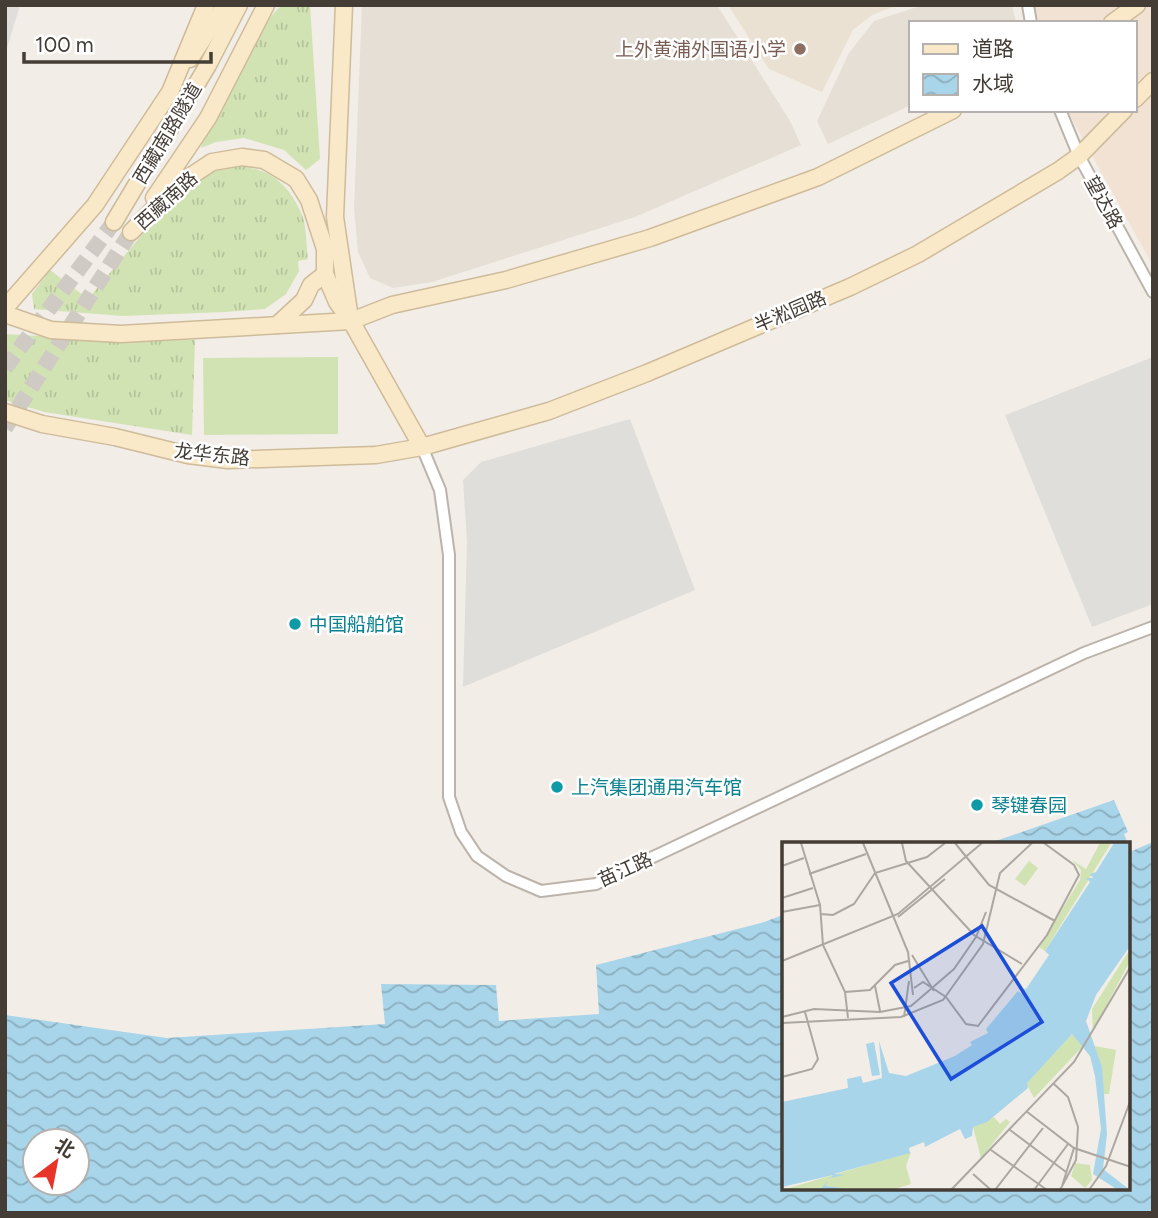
<svg xmlns="http://www.w3.org/2000/svg" width="1158" height="1218" viewBox="0 0 1158 1218" font-family="Figtree,'Noto Sans SC',sans-serif">
<style>
.residential{fill:#e5dfd5}
.commercial{fill:#f2e2d3}
.education{fill:#eae1d2}
.grass{fill:url(#grass-tufts)}
.pitch{fill:#d1e3b3}
.parking{fill:#e0dedb}
.water{fill:url(#water-waves);fill-rule:evenodd}
.lines{fill:none;stroke-linecap:round;stroke-linejoin:round}
.secondary-tunnel{stroke:#cfcac4;stroke-width:16;stroke-dasharray:16 8;stroke-linecap:butt}
.minor-casing{stroke:#bcb4aa;stroke-width:14}
.secondary-casing{stroke:#cebb9a;stroke-width:19}
.minor{stroke:#fff;stroke-width:10}
.secondary{stroke:#fae9c9;stroke-width:16}
.education-dot{fill:#8d6e63;stroke:#fff;stroke-width:2.5}
.culture-dot{fill:#0f9aa8;stroke:#fff;stroke-width:2.5}
.labels{text-anchor:middle;stroke-width:5;stroke-linejoin:round;paint-order:stroke}
.education-label{font-size:19px;fill:#785e54;stroke:#fff;text-anchor:end}
.street-label{font-size:19px;fill:#443d36;stroke:#fff}
.culture-label{font-size:19px;fill:#0d838f;stroke:#fff;text-anchor:start}
.inset-road{fill:none;stroke:#aca7a0;stroke-width:2}
.view{fill:#1d4ed8;fill-opacity:0.15;stroke:#1d4ed8;stroke-width:3.5}
.inset-edge{fill:none;stroke:#443d36;stroke-width:3.5}
</style>
<defs>
<pattern id="grass-tufts" width="24" height="20" patternUnits="userSpaceOnUse" patternTransform="scale(1.75)"><rect width="24" height="20" fill="#d1e3b3"/><path d="M3 7l-1-3M5 7V3M7 7l1-3M15 17l-1-3M17 17v-4M19 17l1-3" fill="none" stroke="#b5c49b"/></pattern>
<pattern id="water-waves" width="16" height="10" patternUnits="userSpaceOnUse" patternTransform="scale(1.75)"><rect width="16" height="10" fill="#a8d5ea"/><path d="M0 5q4-4 8 0t8 0" fill="none" stroke="#8aaebe"/></pattern>
</defs>
<rect width="100%" height="100%" fill="#f2ede7"/>
<g class="residential">
<path d="M362,5H717L790,121L801,145L635,217L432,282L393,288L370,278L358,252L354,208Z"/>
<path d="M923,5H1012L1016,23H911V105L828,144L817,121L849,53L874,21Z"/>
</g>
<path class="commercial" d="M1027,5H1153V266L1067,110H1135V23H1029Z"/>
<path class="education" d="M728,5H898L872,15L853,30L822,92L769,69Z"/>
<g class="grass">
<path d="M282,5H310L320,159L306,170L284,150L244,138L216,142L201,148L204,134C225,95 249,35 282,5Z"/>
<path d="M223,165C262,165 286,177 302,215C307,227 306,246 308,259L298,261L299,271L286,294L265,309L225,312L123,316L34,309L32,294L50,270L88,299L167,205L200,173Z"/>
<path d="M5,334L95,339L195,340L192,435L44,412L5,400Z"/>
</g>
<path class="pitch" d="M338,357V434L204,435L203,358Z"/>
<g class="parking">
<path d="M5,5H20L5,55Z"/>
<path d="M1153,357V604L1092,627L1005,415Z"/>
<path d="M630,419L695,590L463,687L467,542L463,480L481,462Z"/>
</g>
<g class="water">
<path d="M1114,800L1128,832L1124,834L1128,844L990,843Z"/>
<path d="M1153,842V1213H5V1015L167,1038L385,1024L381,984L496,985L499,1021L599,1014L596,965L761,923L783,915V1188H1128V844L1132,851ZM35,1141H77V1183H35Z"/>
</g>
<g class="lines">
<g class="secondary-tunnel">
<path d="M5,368L114,222"/>
<path d="M5,428L131,232"/>
</g>
<g class="minor-casing">
<g id="minor">
<path d="M1028,5L1031,23"/>
<path d="M1060,110L1079,156L1153,292"/>
<path d="M422,447L440,490L449,555V797L461,832L477,856L506,876L541,891L596,884L1084,653L1153,627"/>
</g>
</g>
<g class="secondary-casing">
<g id="secondary">
<path d="M344,5L335,217L350,319"/>
<path d="M1112,23L1137,5"/>
<path d="M190,59L225,5"/>
<path d="M1135,99L1153,81"/>
<path d="M154,198L208,118L266,5"/>
<path d="M114,222L208,65L239,5"/>
<path d="M131,232L176,186L212,162L242,157L264,160L296,179L309,200L325,249V274L337,302L351,321L422,447"/>
<path d="M5,308L95,205L170,92L206,5"/>
<path d="M5,314L51,330L121,334L351,321L392,305L506,280L650,238L818,177L953,110"/>
<path d="M277,325L304,300L311,285L325,274"/>
<path d="M5,412L42,424L115,437L188,455L228,460L376,455L422,447L549,411L647,373L850,287L918,254L1058,171L1079,156L1124,110"/>
</g>
</g>
<use href="#minor" class="minor"/>
<use href="#secondary" class="secondary"/>
</g>
<circle class="education-dot" cx="800" cy="49" r="7"/>
<g class="culture-dot">
<circle cx="295" cy="624" r="7"/>
<circle cx="557" cy="787" r="7"/>
<circle cx="977" cy="805" r="7"/>
</g>
<g class="labels">
<g class="education-label">
<text x="786" y="56">上外黄浦外国语小学</text>
</g>
<g class="street-label">
<text transform="translate(167 133) rotate(-59)" y="7">西藏南路隧道</text>
<text transform="translate(166 200) rotate(-42)" y="7">西藏南路</text>
<text transform="translate(1104 202) rotate(61)" y="7">望达路</text>
<text transform="translate(790 311) rotate(-23)" y="7">半淞园路</text>
<text transform="translate(212 454) rotate(6)" y="7">龙华东路</text>
<text transform="translate(625 869) rotate(-24)" y="7">苗江路</text>
</g>
<g class="culture-label">
<text x="309" y="631">中国船舶馆</text>
<text x="571" y="794">上汽集团通用汽车馆</text>
<text x="991" y="812">琴键春园</text>
</g>
</g>
<g transform="translate(782 842)">
<rect width="348" height="348" fill="#f2ede7"/>
<path d="M318,1H329L263,109L257,105L298,38L299,28L290,18L304,27ZM247,19L256,26L243,44L233,37ZM348,107V119L311,189L310,167ZM290,192L301,204L252,256L244,241ZM313,204L334,208L327,252H322ZM212,275L218,282L224,277L228,280L199,316L191,285ZM129,310L124,324L129,342L109,348H0ZM293,321L308,323L310,338L303,346L289,334Z" fill="#d1e3b3"/>
<path d="M332,1H348V104L314,153L304,179L320,225L325,292L321,327L348,348H336L311,332L319,287L313,234L308,214L290,192L245,241L246,246L205,280L191,285L190,294L183,297L178,287L143,305L142,300L127,306L128,311L52,332L63,333L48,336L43,344L61,346L38,348L51,333L0,345V260L66,246L65,237L79,234L81,241L100,236L97,199L107,231L124,234L173,214L190,203L188,200L206,191L204,187L236,149L240,152L238,146L244,147L267,113L263,109L308,40L304,36H311L308,32L314,30ZM92,200L98,233L90,234L84,202Z" fill="#a8d5ea"/>
<path class="inset-road" d="M19,1L38,63L41,103L63,150L66,176M81,1L126,110L131,153M120,1L124,19L192,93L240,122M173,1L207,43L273,79M0,24L22,16M27,32L84,12M0,56L31,46M0,70L38,63M39,72L51,73L72,62L93,31L145,15L163,1M116,75L163,37M130,113L152,149M0,119L116,72L200,1M93,144L98,169M132,146L141,140L164,155M63,150L88,148L113,123L126,119M164,155L184,182L196,184L265,93L297,33L292,23L262,1M0,175L32,167L98,170L129,164L172,127L194,95L204,70M122,175L127,139M0,181L119,175L161,158L201,102L218,31L250,1M0,235L30,227L36,217L23,170M271,241L286,255L296,285L294,318L278,348M244,269L292,306L349,325M228,288L284,330M209,308L265,348M191,332L209,348M280,344L292,306M169,348L292,220L349,124M213,348L261,286M252,348L286,302M307,348L324,324L349,257"/>
<path class="view" d="M200,84L260,180L169,237L109,141Z"/>
<rect width="348" height="348" class="inset-edge"/>
</g>
<rect width="1158" height="1218" fill="none" stroke="#443d36" stroke-width="14"/>
<rect x="909" y="21" width="228" height="91" fill="#ffffff" stroke="#b4b1af" stroke-width="2"/>
<rect x="923" y="44" width="35" height="10" fill="#fae9c9" stroke="#b4b1af" stroke-width="2"/>
<text x="972" y="56" font-size="21" fill="#443d36">道路</text>
<rect x="923" y="74" width="35" height="21" fill="url(#water-waves)" stroke="#b4b1af" stroke-width="2"/>
<text x="972" y="91" font-size="21" fill="#443d36">水域</text>
<g transform="translate(56 1162) rotate(32)"><circle r="33" fill="#ffffff" stroke="#b4b1af" stroke-width="2"/>
<path d="M0-5L12 26L0 18L-12 26Z" fill="#e73328"/>
<text y="-10" font-size="19" font-weight="bold" text-anchor="middle" fill="#443d36">北</text>
</g>
<path d="M24 52v10h187v-10" fill="none" stroke="#443d36" stroke-width="3.5"/>
<text x="35" y="52" font-size="21" fill="#443d36" stroke="#ffffff" stroke-width="5" paint-order="stroke">100 m</text>
</svg>
